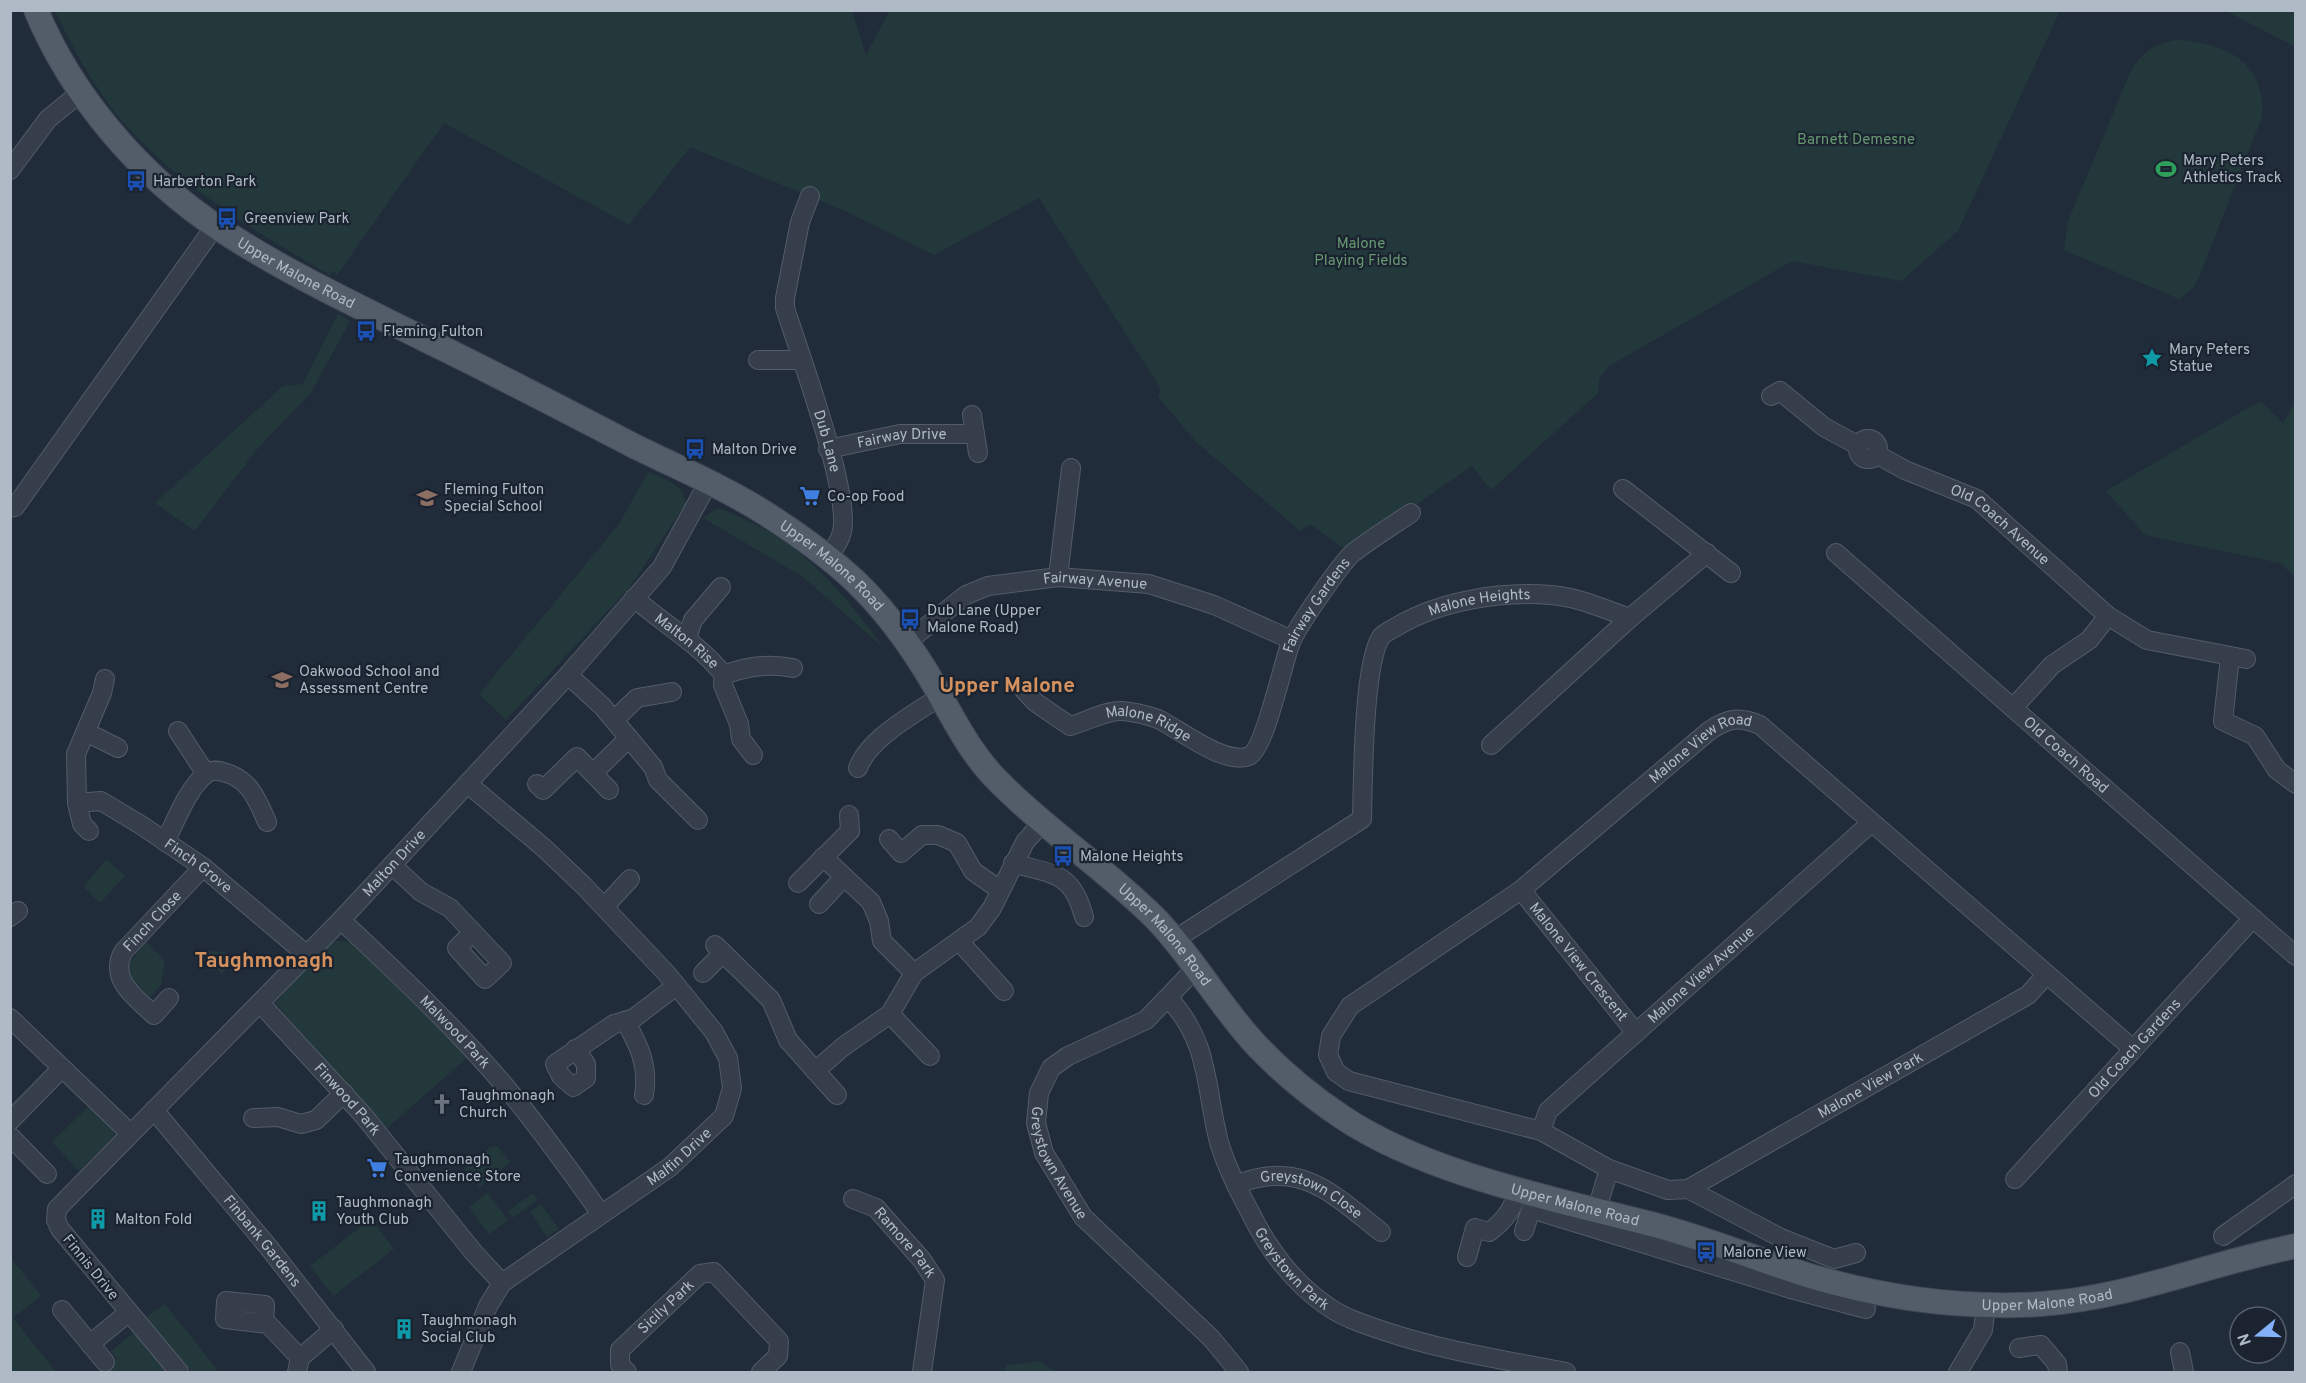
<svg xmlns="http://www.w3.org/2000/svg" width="2306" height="1383" viewBox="0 0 2306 1383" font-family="Overpass,sans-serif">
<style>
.green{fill:#23383b}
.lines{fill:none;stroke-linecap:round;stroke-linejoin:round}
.minor-casing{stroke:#535c68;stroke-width:20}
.major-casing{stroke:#3e4753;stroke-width:26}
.minor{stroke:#353e4a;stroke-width:18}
.major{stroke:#535d6a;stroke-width:24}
.labels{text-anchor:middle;stroke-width:4.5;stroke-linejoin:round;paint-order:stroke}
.park-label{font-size:15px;fill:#679872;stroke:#1a232f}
.poi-label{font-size:15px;fill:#b0b9c6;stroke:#1a232f;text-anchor:start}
.street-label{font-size:15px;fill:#b0b9c6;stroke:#1a232f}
.district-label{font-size:21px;font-weight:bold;fill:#d5915d;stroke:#1a232f}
</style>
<rect width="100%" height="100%" fill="#212c3a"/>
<g class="green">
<path d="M890,10L2060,11L1958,231L1901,281L1792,261L1609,366L1599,379L1598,393L1491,490L1472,466L1348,551L1310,524L1300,531L1196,442L1158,397L1161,389L1039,198L934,255L843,210L690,147L629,225L444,123L337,275L332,271L330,275C261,235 189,192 134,134C100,99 76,54 55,11H852L866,55Z"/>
<path d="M2226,11H2295V47Z"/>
<path d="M2176,40C2225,42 2266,62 2262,117L2199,277L2192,289L2179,299L2064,250L2068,221L2130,73C2143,51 2151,45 2176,40Z"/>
<path d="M338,314L350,321L310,394L258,448L195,531L155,503L283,386L303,384Z"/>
<path d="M2260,401L2283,423L2295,402V577L2280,563L2145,535L2106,491Z"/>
<path d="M648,472C664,479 683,484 686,503L630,587L506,720L479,694L619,524Z"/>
<path d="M716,509H722C740,518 759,525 776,536C821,565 853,607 885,649L803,577L703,518Z"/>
<path d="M106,859L125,876L100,903L84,887Z"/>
<path d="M337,941L352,942L468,1057L386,1129L275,1003L326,946Z"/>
<path d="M146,942L165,960L161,985L150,997L130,977L127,966Z"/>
<path d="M204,950L224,952L233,961L222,974L215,967L211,971L193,954Z"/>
<path d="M90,1105L114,1129L115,1136L79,1171L52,1142Z"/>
<path d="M491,1146H497L510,1162L480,1187L465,1169Z"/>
<path d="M487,1193L508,1220L489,1234L469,1207Z"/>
<path d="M533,1193L538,1200L512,1218L508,1211Z"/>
<path d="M541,1204L559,1229L547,1237L530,1212Z"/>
<path d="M371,1219L394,1249L333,1296L310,1266Z"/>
<path d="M11,1258L41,1296L13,1318L56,1372H11Z"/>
<path d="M165,1304L219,1372H192L146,1317Z"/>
<path d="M136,1331L169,1372H101L117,1359L111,1351Z"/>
<path d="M1040,1361L1055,1372H1004L1007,1365Z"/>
</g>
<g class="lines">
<g class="minor-casing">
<g id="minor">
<path d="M10,170L48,119L81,92"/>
<path id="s1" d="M810,196L800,222L785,298V308C799,352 851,493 842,532C840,541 834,549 829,556"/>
<path d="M758,360H802"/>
<path d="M1771,396L1780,391L1824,427L1859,446"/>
<path d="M972,415L978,453"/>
<circle cx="1868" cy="449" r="10"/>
<path id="s2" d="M828,449L900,434H975"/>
<path id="s3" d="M1876,454L1905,470L1977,499L2108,616L2147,640L2246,659"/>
<path d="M1623,489L1731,573"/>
<path d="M10,508L15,507L215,226"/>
<path id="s4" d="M1836,553L2296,956"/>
<path d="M1058,577L1071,468"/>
<path id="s5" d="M634,598C664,624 699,644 724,675L723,685L739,724L741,739L753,755"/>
<path d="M687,638L693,620L721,587"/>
<path id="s6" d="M907,642L966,595L988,586L1058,577L1149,584L1214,605L1292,640"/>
<path d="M2230,657L2223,721L2255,736L2277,770L2296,784"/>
<path d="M568,675L602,706L653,767L658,780L698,820"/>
<path d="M724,675C747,666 769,663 793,668"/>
<path id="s7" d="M1024,690L1035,702L1070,726C1086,722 1106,710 1122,711C1134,712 1147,715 1158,719C1179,729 1225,766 1249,756C1265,749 1283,662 1291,642C1297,627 1343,560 1354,552C1372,538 1392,526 1411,513"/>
<path d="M2013,708L2052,665L2089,640L2108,616"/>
<path d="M614,720L637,698L672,692"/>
<path d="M178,731L206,774"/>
<path d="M86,732L118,748"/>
<path d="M1491,745L1630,618L1707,553"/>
<path d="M858,768C869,738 914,714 941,696"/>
<path d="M593,773L629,738"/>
<path d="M537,784L543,790L577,757L609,790"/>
<path id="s8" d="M77,803L101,801L141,825L203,867L307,955"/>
<path d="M89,831L82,824L77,803L76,754L102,693L105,679"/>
<path d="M889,839L901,853L922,835H938L957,843L973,871L1000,890"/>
<path d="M165,842C176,821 187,789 206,774C211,770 217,770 223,772C249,778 257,799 267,822"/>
<path d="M823,857L871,902L879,921L882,941L914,973"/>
<path d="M1013,863C1053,875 1072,871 1084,917"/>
<path d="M393,866L421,892L450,908L502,963L485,979L457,948L473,932"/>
<path d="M798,883L850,831L849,815"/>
<path id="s9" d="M1521,890L1636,1033"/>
<path d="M819,904L844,877"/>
<path d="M605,906L630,879"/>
<path d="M10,917L18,911"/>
<path id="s10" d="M341,920C398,974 454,1026 505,1086C539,1127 570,1170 601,1214"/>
<path id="s11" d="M1174,940L1362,819C1363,782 1363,664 1381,637C1384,633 1391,630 1396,627C1439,601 1500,591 1551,595C1578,597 1604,609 1630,618"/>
<path d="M959,941L1004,991"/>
<path d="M715,945L771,1000L788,1040L837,1095"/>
<path id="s12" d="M1196,968L1146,1020L1068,1056L1051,1068L1039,1093L1036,1123L1044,1153L1083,1217L1211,1338L1239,1372"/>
<path d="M703,973L723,953"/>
<path id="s13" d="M169,998L154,1015C135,997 109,980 123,952L203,867"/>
<path id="s14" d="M1169,999C1210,1042 1205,1088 1219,1142C1226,1166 1238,1190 1250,1212C1269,1251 1294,1284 1330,1308C1347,1319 1366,1325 1384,1331C1443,1351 1505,1360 1566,1372"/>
<path id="s15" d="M260,1003L363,1115L475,1254L502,1283"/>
<path d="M890,1014L930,1056"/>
<path d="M10,1018L130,1133"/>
<path d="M625,1021C639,1045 649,1066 644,1095"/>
<path d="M575,1049L586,1064V1078L573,1087L561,1076L555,1064L614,1024L634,1018L676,986"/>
<path d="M815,1071L844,1046L890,1014L914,973L978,927L992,908L1025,842L1043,822"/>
<path id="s16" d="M154,1110L270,1249L366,1372"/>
<path d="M253,1118L278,1117L301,1124L316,1120L344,1093"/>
<path d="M10,1121L61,1069"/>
<path id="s17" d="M1541,1131L1548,1111L1871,823"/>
<path d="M10,1136L47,1174"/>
<path id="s18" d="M2015,1179L2253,918"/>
<path id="s19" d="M1236,1185C1300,1158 1334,1195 1381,1232"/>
<path id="s20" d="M1688,1189L2028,995L2046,975"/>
<path id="s21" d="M853,1199L876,1208L922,1260L935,1280L922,1372"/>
<path d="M1597,1209L1609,1169"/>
<path d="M1524,1231L1531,1209L1791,1289L1797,1272"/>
<path d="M2223,1236L2296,1184"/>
<path id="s22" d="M1856,1253L1834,1259L1781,1238L1688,1189L1668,1190L1609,1169L1541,1131L1349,1081L1336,1072L1328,1055L1331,1036L1350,1006L1521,890L1709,731C1728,718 1739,716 1760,725L2133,1049"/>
<path d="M1467,1257L1475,1228L1489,1232C1506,1220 1513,1208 1519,1188"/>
<path d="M1791,1289L1866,1309"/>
<path d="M62,1310L105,1362"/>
<path d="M264,1323L265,1305L226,1301L225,1319L268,1324L300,1358"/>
<path d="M90,1344L128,1313"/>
<path d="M2019,1348L2041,1345L2057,1364L2058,1372"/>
<path d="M2180,1352L2184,1372"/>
<path id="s23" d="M179,1372L60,1229L56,1220L57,1209L341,920L568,675L662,567L708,483"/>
<path d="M297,1372L300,1358L334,1329"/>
<path id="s24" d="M461,1372L488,1306L502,1283L670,1167L724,1116L732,1088L728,1058L714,1032L667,974L584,886L544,848L468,784"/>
<path id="s25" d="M627,1372L620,1365V1350L700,1274L714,1272L779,1341L778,1356L761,1372"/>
<path d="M1958,1372L1983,1330L1986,1305"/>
</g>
</g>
<g class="major-casing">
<g id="major">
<path id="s26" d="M36,10C72,97 142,178 220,229C285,272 356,305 426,340C496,374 565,410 634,446C679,468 726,488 768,515C839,561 879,596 924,668C948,706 966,750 999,782C1047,831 1106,869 1155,918C1193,957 1220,1007 1258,1047C1283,1073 1312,1097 1342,1117C1430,1176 1564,1201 1666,1228C1715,1242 1762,1261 1810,1276C1885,1298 1963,1309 2041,1304C2129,1298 2210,1263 2296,1246"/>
</g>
</g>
<use href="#minor" class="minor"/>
<use href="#major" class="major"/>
</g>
<defs>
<g id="stadium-bare" transform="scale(1.62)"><path d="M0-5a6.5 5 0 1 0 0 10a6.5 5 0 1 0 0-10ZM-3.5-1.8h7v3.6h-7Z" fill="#2e9e5b" stroke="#1a232f" stroke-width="2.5" paint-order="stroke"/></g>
<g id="bus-bare" transform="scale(1.62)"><path d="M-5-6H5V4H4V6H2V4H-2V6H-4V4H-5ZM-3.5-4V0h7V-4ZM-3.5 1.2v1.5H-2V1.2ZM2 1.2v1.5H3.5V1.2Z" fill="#1a4fb4" stroke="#1a232f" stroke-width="2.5" paint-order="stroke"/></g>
<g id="sight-bare" transform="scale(1.62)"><path d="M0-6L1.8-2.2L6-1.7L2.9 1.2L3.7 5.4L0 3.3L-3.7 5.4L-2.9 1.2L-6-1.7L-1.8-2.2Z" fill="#0f9aa8" stroke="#1a232f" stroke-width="2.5" paint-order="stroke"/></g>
<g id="supermarket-bare" transform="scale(1.62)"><path d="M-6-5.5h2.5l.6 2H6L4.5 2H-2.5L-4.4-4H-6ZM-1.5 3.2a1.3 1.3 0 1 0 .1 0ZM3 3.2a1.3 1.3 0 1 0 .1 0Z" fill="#3f7fe0" stroke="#1a232f" stroke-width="2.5" paint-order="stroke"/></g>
<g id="school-bare" transform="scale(1.62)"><path d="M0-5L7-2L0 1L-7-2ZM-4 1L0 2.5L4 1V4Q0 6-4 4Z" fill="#8d6e63" stroke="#1a232f" stroke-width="2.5" paint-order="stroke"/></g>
<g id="church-bare" transform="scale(1.62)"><path d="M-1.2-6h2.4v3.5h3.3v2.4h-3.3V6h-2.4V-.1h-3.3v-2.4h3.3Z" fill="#6b7280" stroke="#1a232f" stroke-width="2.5" paint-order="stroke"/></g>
<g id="building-bare" transform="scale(1.62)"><path d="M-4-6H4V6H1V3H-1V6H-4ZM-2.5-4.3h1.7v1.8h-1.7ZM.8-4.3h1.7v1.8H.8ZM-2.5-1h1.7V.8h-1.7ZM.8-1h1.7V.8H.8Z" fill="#0f9aa8" stroke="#1a232f" stroke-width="2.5" paint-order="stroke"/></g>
</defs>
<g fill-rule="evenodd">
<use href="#stadium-bare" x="2166" y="169"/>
<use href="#bus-bare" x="136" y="181"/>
<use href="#bus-bare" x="227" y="218"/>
<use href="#bus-bare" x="366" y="331"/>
<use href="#sight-bare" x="2152" y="358"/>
<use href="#bus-bare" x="695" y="449"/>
<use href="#supermarket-bare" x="810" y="496"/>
<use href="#school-bare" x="427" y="498"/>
<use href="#bus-bare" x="910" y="619"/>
<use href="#school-bare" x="282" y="680"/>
<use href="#bus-bare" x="1063" y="856"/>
<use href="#church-bare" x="442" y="1104"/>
<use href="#supermarket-bare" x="377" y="1168"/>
<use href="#building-bare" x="319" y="1211"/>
<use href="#building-bare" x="98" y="1219"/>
<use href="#bus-bare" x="1706" y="1252"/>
<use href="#building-bare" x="404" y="1329"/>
</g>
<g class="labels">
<g class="park-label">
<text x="1856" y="144">Barnett Demesne</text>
<text x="1361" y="248">Malone<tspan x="1361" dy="17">Playing Fields</tspan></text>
</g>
<g class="poi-label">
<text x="2183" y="165">Mary Peters<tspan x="2183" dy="17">Athletics Track</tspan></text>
<text x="153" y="186">Harberton Park</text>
<text x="244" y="223">Greenview Park</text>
<text x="383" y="336">Fleming Fulton</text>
<text x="2169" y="354">Mary Peters<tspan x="2169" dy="17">Statue</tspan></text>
<text x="712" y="454">Malton Drive</text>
<text x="444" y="494">Fleming Fulton<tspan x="444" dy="17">Special School</tspan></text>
<text x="827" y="501">Co-op Food</text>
<text x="927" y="615">Dub Lane (Upper<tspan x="927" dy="17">Malone Road)</tspan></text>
<text x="299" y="676">Oakwood School and<tspan x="299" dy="17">Assessment Centre</tspan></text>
<text x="1080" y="861">Malone Heights</text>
<text x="459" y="1100">Taughmonagh<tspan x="459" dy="17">Church</tspan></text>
<text x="394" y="1164">Taughmonagh<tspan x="394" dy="17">Convenience Store</tspan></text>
<text x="336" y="1207">Taughmonagh<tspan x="336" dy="17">Youth Club</tspan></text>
<text x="115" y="1224">Malton Fold</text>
<text x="1723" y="1257">Malone View</text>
<text x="421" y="1325">Taughmonagh<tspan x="421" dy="17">Social Club</tspan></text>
</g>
<g class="street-label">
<text dy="5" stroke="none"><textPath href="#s26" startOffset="378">Upper Malone Road</textPath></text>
<text dy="5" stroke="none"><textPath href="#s2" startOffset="75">Fairway Drive</textPath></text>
<text dy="5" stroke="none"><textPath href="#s1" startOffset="255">Dub Lane</textPath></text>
<text dy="5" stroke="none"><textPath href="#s3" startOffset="144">Old Coach Avenue</textPath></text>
<text dy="5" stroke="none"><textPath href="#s26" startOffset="990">Upper Malone Road</textPath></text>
<text dy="5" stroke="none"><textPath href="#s6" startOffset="207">Fairway Avenue</textPath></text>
<text dy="5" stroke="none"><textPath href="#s11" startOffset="514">Malone Heights</textPath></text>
<text dy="5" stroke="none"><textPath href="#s7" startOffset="418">Fairway Gardens</textPath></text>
<text dy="5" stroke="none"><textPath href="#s5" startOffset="68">Malton Rise</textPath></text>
<text dy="5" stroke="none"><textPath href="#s7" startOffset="142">Malone Ridge</textPath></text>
<text dy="5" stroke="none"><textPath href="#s22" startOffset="1071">Malone View Road</textPath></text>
<text dy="5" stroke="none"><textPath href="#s4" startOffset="306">Old Coach Road</textPath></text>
<text dy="5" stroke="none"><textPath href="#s23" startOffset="690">Malton Drive</textPath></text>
<text dy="5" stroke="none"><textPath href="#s8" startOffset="141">Finch Grove</textPath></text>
<text dy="5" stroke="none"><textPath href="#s13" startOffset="142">Finch Close</textPath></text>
<text dy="5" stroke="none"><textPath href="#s26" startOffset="1492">Upper Malone Road</textPath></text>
<text dy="5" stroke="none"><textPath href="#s9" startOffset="92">Malone View Crescent</textPath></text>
<text dy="5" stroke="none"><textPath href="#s17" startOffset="226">Malone View Avenue</textPath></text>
<text dy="5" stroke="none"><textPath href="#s10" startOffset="160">Malwood Park</textPath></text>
<text dy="5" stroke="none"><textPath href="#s18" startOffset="177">Old Coach Gardens</textPath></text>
<text dy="5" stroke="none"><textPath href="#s20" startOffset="210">Malone View Park</textPath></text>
<text dy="5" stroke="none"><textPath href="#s15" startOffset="130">Finwood Park</textPath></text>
<text dy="5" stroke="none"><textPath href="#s24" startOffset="316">Malfin Drive</textPath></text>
<text dy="5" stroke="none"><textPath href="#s12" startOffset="282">Greystown Avenue</textPath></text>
<text dy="5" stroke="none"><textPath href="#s19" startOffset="81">Greystown Close</textPath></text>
<text dy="5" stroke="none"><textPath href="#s26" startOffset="1998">Upper Malone Road</textPath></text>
<text dy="5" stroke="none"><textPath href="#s16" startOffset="170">Finbank Gardens</textPath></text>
<text dy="5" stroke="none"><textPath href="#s21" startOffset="70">Ramore Park</textPath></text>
<text dy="5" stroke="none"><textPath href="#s14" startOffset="302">Greystown Park</textPath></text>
<text transform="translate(91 1267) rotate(51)" y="5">Finnis Drive</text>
<text dy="5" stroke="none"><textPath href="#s26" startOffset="2484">Upper Malone Road</textPath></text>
<text dy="5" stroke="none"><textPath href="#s25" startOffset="88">Sicily Park</textPath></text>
</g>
<g class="district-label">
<text x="1007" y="692">Upper Malone</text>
<text x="264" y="967">Taughmonagh</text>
</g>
</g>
<rect width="2306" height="1383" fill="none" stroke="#b0b9c6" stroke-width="24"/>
<g transform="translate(2258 1335) rotate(251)"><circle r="28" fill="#1a232f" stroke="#565f6b" stroke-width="1.5"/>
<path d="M0-4.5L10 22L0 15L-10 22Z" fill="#83b0f9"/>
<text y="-9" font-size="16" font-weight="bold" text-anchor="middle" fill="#b0b9c6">N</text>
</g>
</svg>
